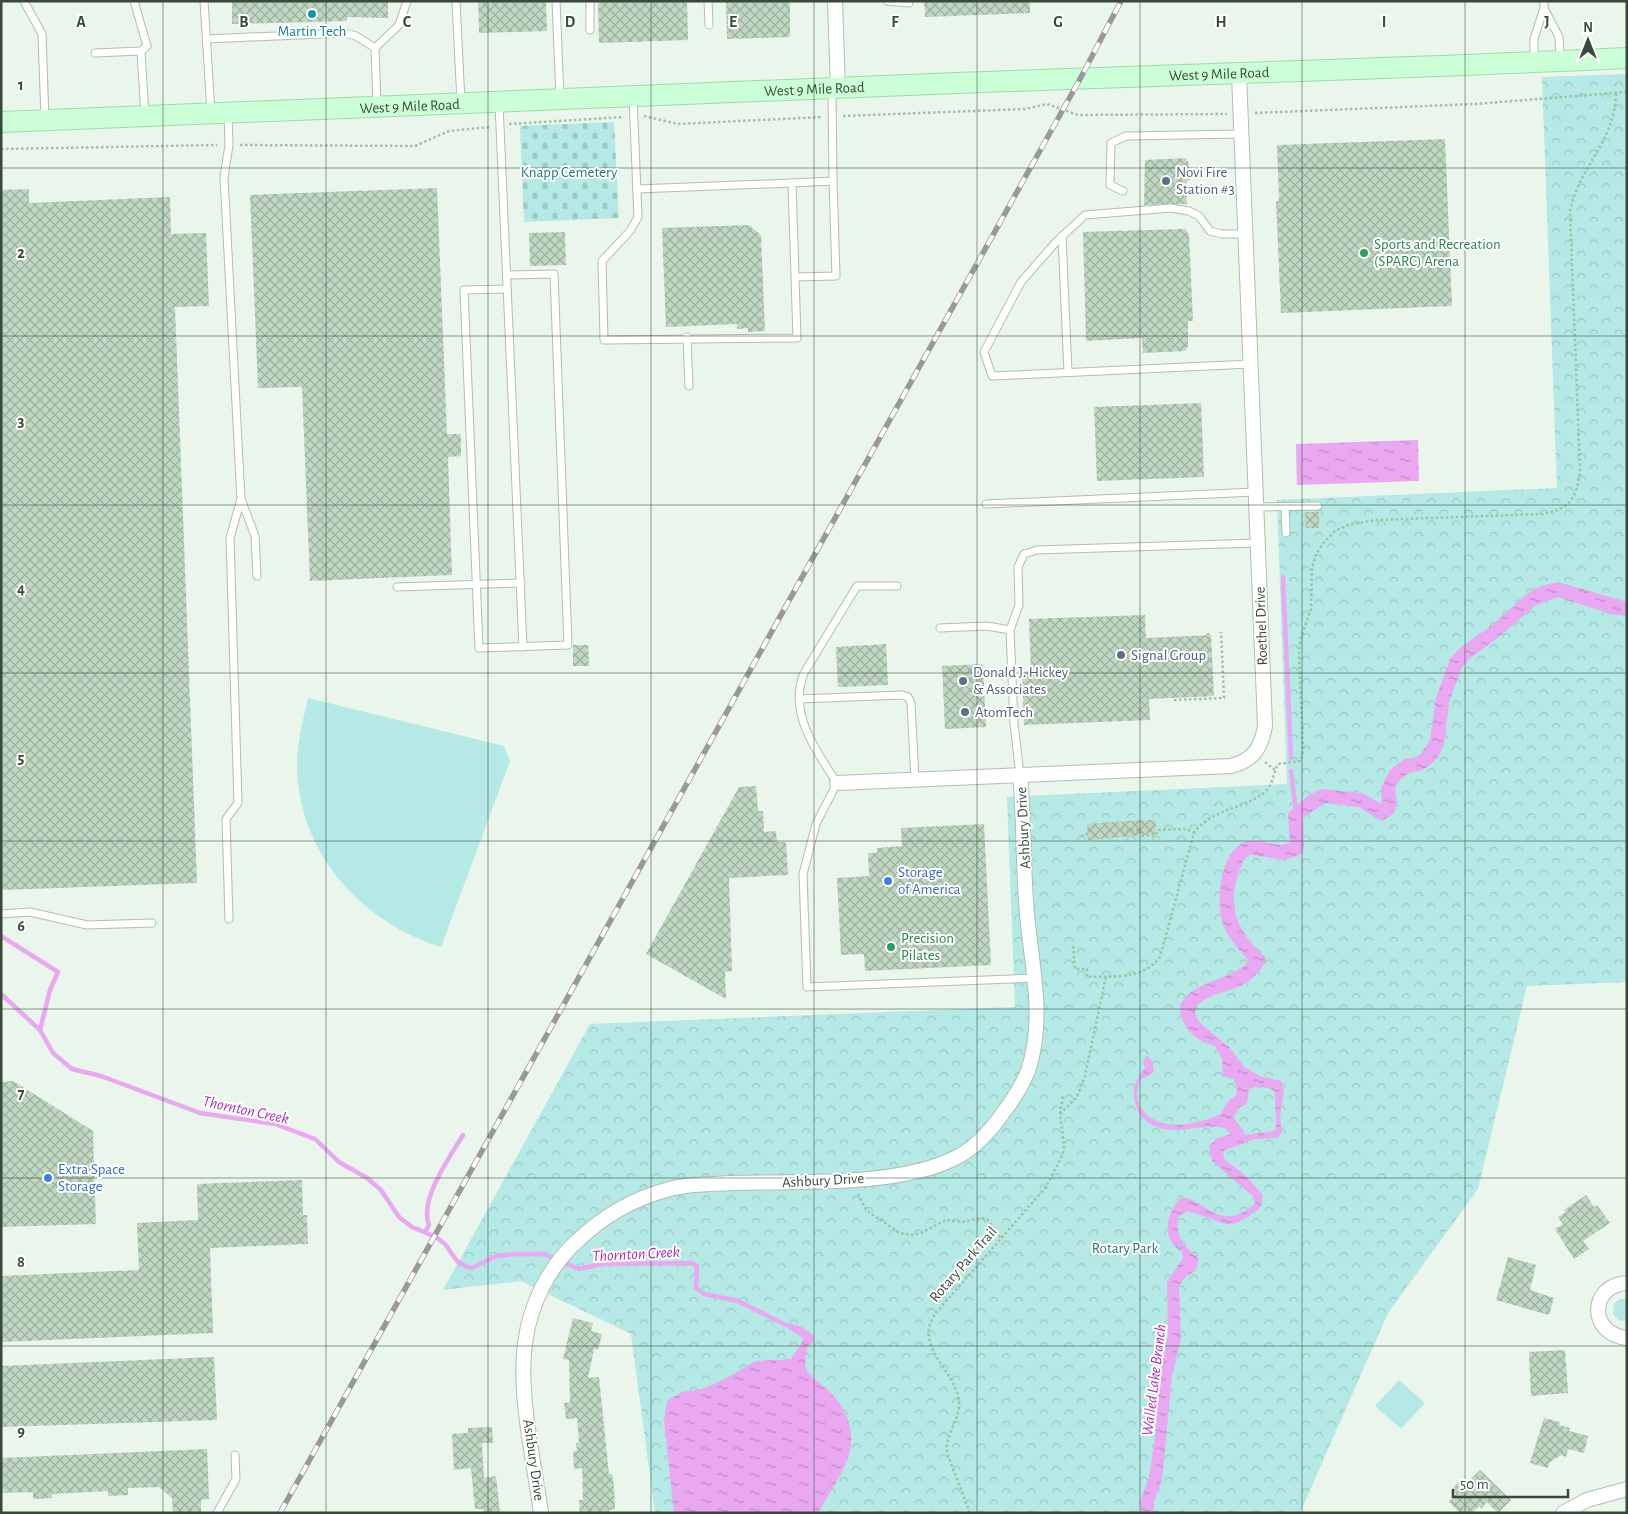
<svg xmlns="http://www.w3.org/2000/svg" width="1628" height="1514" viewBox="0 0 1628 1514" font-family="'Alegreya Sans',sans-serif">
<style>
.grass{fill:#b4e9e5}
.cemetery{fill:url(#cemetery-stones)}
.park{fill:url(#park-crowns)}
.water{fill:url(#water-ripples);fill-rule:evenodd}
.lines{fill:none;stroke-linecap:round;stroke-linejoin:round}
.stream{stroke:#e9a8f1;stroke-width:4.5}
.building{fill:url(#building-cross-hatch)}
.lane-casing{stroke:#adc1b0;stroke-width:9}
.street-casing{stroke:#adc1b0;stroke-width:16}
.secondary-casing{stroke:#9fdbab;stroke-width:22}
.path{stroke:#9ec3a3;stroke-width:2.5;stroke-dasharray:2.5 2.5;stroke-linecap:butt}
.lane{stroke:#fff;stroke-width:7}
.street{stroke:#fff;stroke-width:14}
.secondary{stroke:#cbffd7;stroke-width:20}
.rail-casing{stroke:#999;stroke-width:5.5}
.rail{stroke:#fff;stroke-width:4;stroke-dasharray:11;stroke-linecap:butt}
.grid{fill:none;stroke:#38493a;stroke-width:1;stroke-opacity:0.55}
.culture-dot{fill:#0f9aa8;stroke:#fff;stroke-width:2}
.service-dot{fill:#5c6f8a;stroke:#fff;stroke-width:2}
.leisure-dot{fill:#2e9e5b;stroke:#fff;stroke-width:2}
.shop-dot{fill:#3f7fe0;stroke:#fff;stroke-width:2}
.labels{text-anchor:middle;stroke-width:4;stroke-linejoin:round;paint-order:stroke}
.culture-label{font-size:15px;fill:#0d838f;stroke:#fff}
.street-label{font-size:15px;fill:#38493a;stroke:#fff}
.park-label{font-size:15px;fill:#2a747c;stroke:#fff}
.service-label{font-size:15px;fill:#4e5e75;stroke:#fff;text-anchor:start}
.leisure-label{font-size:15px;fill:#27864d;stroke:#fff;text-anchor:start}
.shop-label{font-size:15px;fill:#366cbe;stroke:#fff;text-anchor:start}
.water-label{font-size:16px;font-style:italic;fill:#aa30b7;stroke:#fff}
.grid-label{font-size:16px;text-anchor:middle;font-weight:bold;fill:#38493a;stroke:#fff;stroke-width:4;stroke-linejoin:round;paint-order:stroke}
</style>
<defs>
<pattern id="cemetery-stones" width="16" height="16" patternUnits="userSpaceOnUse" patternTransform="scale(1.25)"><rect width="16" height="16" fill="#b4e9e5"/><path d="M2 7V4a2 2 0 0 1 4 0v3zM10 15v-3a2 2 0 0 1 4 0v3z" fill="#9cc9c5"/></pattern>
<pattern id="park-crowns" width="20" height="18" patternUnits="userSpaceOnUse" patternTransform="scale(1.25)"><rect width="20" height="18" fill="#b4e9e5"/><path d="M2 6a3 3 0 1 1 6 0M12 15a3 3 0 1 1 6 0" fill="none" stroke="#9cc9c5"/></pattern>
<pattern id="water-ripples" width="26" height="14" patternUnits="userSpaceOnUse" patternTransform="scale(1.25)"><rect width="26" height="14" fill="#e9a8f1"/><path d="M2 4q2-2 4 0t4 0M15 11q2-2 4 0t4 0" fill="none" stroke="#be8bc4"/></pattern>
<pattern id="building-cross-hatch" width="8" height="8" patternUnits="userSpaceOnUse" patternTransform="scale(1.25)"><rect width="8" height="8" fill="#c0d7c2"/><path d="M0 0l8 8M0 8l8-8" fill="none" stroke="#9db09f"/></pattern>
</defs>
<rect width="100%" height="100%" fill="#eaf5ec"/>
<g class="grass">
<path d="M308,698L504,746L510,761L441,947C361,922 298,852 297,766C297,743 303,721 308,698Z"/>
<path d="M1620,1299H1627L1626,1321L1618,1320L1613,1314L1614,1304Z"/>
<path d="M1399,1380L1425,1403L1401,1429L1375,1406Z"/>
</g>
<path class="cemetery" d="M614,122L619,218L524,222L520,126Z"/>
<path class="park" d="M1627,74V982L1527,986L1478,1189L1388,1313L1300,1513H655L631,1334L521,1281L443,1290L590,1024L1015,1007L1007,797L1287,784L1277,500L1557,488L1542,77Z"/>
<g class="water">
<path d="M1418,440L1419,481L1297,485L1296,444Z"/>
<path d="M1558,582L1627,602V616L1611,614L1558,597L1536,605L1499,637L1470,658L1462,667L1449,702L1444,745L1438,757L1430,765L1423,770L1409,773L1401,779L1395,788L1397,803L1394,813L1384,820H1379L1359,807L1325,803L1303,818L1304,847L1302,854L1286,860L1250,855C1241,861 1240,869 1237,878C1227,911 1241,935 1265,957L1266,961C1244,998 1224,984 1197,1005L1195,1013L1199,1022L1230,1048L1244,1067L1260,1076L1281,1081L1284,1091L1280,1115L1282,1132L1277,1138L1255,1139L1223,1151L1224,1159L1246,1176L1263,1195L1261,1207C1225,1237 1225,1220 1187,1211L1178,1217V1232L1183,1244L1199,1259L1196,1270L1184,1278L1179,1286L1181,1338L1172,1376L1162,1480L1154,1501V1513H1141V1499L1149,1478L1156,1430L1160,1375L1168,1336L1167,1282L1183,1258L1182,1252C1161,1240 1165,1213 1181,1198C1191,1198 1194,1201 1202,1206C1225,1221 1235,1219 1255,1204L1254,1197L1212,1161L1209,1146L1218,1138L1231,1134L1225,1128C1195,1122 1166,1143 1140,1115C1130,1093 1132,1087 1145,1068L1143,1061L1147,1056L1152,1060L1154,1072L1140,1080C1137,1087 1136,1098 1140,1106C1156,1134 1197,1125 1221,1114L1226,1104L1237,1094L1236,1085L1233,1079L1223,1076L1222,1059L1215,1046C1202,1043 1188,1034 1183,1021C1166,984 1234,982 1249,961C1240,951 1230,940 1224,927C1215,906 1219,850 1246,842C1262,837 1274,849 1290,843L1288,813L1309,795L1322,789L1362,793L1382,804L1381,788L1390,770L1403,760L1416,757L1421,754L1430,740L1436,698L1450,659L1460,648L1491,626L1528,593L1541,586ZM1255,1087L1269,1088L1275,1092L1276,1128L1274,1131L1245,1135C1244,1127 1236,1125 1234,1117L1240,1107L1247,1104L1249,1089Z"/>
<path d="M788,1323L802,1327L814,1336V1342L808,1346C806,1352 804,1362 806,1369C809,1376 817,1380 822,1385C841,1400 853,1420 851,1444C850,1464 828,1495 818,1513H674L664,1421L667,1401L682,1392L702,1389L723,1380L756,1361L791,1359L804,1339L785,1326Z"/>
</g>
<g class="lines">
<g class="stream">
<path d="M1283,577L1291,758"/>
<path d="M1291,771L1296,812"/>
<path d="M1,936L58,972L50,990L40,1030"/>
<path d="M1,994L40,1030L53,1053L72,1069L101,1076L200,1113L275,1124L315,1139L339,1162L367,1178L381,1190L399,1217L412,1227L436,1237L445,1244L457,1261L467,1267L472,1268L496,1256L515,1254H544L579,1269L602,1264L692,1263L697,1266L696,1288L704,1294L738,1301L790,1327"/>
<path d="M425,1232L429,1225C419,1199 450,1157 463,1135"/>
</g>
</g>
<g class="building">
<path d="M232,1H388V18L347,17V21L232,24Z"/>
<path d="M478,1H546L547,31L479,33Z"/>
<path d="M598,1H687L688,40L599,43Z"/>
<path d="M726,1H790V37L727,39Z"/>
<path d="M924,1H1030V13L925,17Z"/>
<path d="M1445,139L1452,306L1281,313L1276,201H1279L1277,145Z"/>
<path d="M1186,158L1189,164L1190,179L1186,183L1187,204L1144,205L1145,160Z"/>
<path d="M437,188L447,434H461V456L448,457L452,575L310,581L302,387L258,388L250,195Z"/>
<path d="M29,189V203L170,197L171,234L206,233L209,306L175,307L197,883L1,890V190Z"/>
<path d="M749,225L761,235L765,331L748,332V328L737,329V324L666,327L662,228Z"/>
<path d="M1181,229H1185L1189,235L1193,321H1188V346L1185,351L1143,353L1142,338L1086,341L1083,232Z"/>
<path d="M565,232L566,265L530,266L529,233Z"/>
<path d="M1201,403L1204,477L1097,481L1094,407Z"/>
<path d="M1305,512H1319V528H1306Z"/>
<path d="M1145,615L1146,638L1211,635L1214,696L1149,699L1150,720L1024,725L1022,672L1031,671L1029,619Z"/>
<path d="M886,644L888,685L838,687L836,647Z"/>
<path d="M573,645H588L589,666H573Z"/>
<path d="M983,664L986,727L945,729L942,666Z"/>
<path d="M756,786L758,811H763L764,832L776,831L777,842H786L788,875L729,878L732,971L725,972L726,999L646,954L739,787Z"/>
<path d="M1141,820H1156V834L1088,840L1087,824Z"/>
<path d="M984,824L991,965L865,971L864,954L841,955L837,878L869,876L868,853H877V848L902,846L901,828Z"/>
<path d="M13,1081L93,1131L96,1224L1,1227V1082Z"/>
<path d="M302,1180L303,1215H307L308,1244L210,1248L213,1333L1,1342V1276L139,1270L137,1223L198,1220L197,1184Z"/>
<path d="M1586,1195L1594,1207L1597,1205L1610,1223L1583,1241L1589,1249L1574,1259L1555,1229L1563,1224L1558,1217L1566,1212L1564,1210Z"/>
<path d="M1508,1257L1536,1265L1530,1290L1554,1298L1549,1315L1496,1300Z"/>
<path d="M573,1318L593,1323L591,1331L602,1334L598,1350L594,1349L588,1378L599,1377L609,1474H612L614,1487L615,1509L609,1510V1512L580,1513L579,1500H583L582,1468L574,1469L573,1451H577L576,1443H579L577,1418L566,1419L564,1403L570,1402L569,1360L563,1359Z"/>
<path d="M1565,1350L1568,1393L1531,1396L1529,1352Z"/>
<path d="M214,1357L217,1420L2,1427L1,1366Z"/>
<path d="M1544,1418L1560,1422L1559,1425L1570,1428L1569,1431L1588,1436L1584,1453L1568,1449L1566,1457L1561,1455L1549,1463L1548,1468L1530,1463Z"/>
<path d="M492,1427L493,1443H482L484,1478L496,1476L500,1513H483V1509H475L471,1468L454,1470L452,1434L468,1433V1428Z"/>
<path d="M207,1449L209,1499L201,1500V1513H173L172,1498L159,1487L128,1488V1495L108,1496V1491L52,1494V1498L33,1499V1492L1,1493V1458Z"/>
<path d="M1480,1470L1511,1500L1498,1513L1487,1502L1481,1509L1479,1506L1472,1513H1460L1449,1502L1456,1494L1452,1489L1462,1479L1466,1484Z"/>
</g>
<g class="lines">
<g class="lane-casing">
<g id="lane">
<path d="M24,1L42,34L45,120"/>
<path d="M204,1L211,112"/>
<path d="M456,1L461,102"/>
<path d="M556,1L560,98"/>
<path d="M590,1V30"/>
<path d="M708,1L709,25"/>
<path d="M887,1L909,3"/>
<path d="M1544,8L1559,37L1560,59"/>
<path d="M207,39L345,33L356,36L375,48"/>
<path d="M141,51L145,116"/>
<path d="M95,53L141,51L147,46L134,1"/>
<path d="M1534,62V39L1544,8V1"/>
<path d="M832,91L833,181"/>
<path d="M633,98L638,217L630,231L602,261L604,340L797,338L792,183L833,181L836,276L795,277"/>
<path d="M499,104L523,647"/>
<path d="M377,107L375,48L399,25L407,1"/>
<path d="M228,114L229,145L224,177L241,499L255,536L257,576"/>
<path d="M637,189L792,183"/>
<path d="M1123,191L1110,185L1111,143L1126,136L1241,134"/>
<path d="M1245,234H1222L1210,231L1199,216L1189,211L1171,208L1085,215L1056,242L1021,282L984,352L992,376L1250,364"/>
<path d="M1062,236L1068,372"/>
<path d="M507,275L554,274L568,645L479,648L464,290L507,289"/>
<path d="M687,337L689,386"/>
<path d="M986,504L1255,492"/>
<path d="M1256,507L1318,506"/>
<path d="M1285,507L1286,533"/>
<path d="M897,586H857L804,673C788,713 816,751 837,783L816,824L803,874L807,987L1035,978"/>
<path d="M397,587L521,583"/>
<path d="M940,628L987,626L1010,630"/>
<path d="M799,699L902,695L908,697L911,703L915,779"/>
<path d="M1020,775L1014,724L1010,630L1019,605L1018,567L1024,554L1037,550L1257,543"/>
<path d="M1,914L30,912L87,925L152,923"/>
<path d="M229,919L226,819L238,803L230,538L241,499"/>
<path d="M217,1513L236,1479L235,1455"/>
</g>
</g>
<g class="street-casing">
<g id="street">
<path d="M835,1L838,89"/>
<path d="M837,783L1231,766C1254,760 1261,748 1265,726L1239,74"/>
<path d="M1627,1283C1589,1285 1588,1334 1627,1338"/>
<path d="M541,1513C534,1461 518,1394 525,1343C530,1305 548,1268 576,1242C601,1218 633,1199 666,1190C687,1184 710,1184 732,1183C797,1181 898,1187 955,1158C974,1149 991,1130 1003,1113C1013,1100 1022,1086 1028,1071C1047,1014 1029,958 1026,901C1023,859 1024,817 1020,775"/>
<path d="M1563,1513L1587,1500L1627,1489"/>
</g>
</g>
<g class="secondary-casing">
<g id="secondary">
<path id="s1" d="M1,122C312,111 622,97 932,84C1164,75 1395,69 1627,58"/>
</g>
</g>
<g class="path">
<path d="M1255,113L1475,104L1627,92"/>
<path d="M644,116L678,124L822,117"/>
<path d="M843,116L1025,109L1047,104L1078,115L1227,114"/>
<path d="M509,124L624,117"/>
<path d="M240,145L415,146L449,131L489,127"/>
<path d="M1,149L217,145"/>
<path d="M1208,633V635"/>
<path d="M1174,700L1224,698L1221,632"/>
<path d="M1265,762L1275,770"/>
<path d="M1121,831L1140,830L1142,836L1156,835L1158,830L1186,829L1194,833"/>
<path d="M1081,836L1086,835L1088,832"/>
<path d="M1073,946L1075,969H1087V977C1114,976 1143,980 1160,957L1194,833C1212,808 1243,810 1265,792C1273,785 1273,774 1278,764L1301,761L1303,750L1299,652L1301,637L1311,609L1312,568L1316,554L1325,541L1335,531L1348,525L1376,520L1541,514C1570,510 1577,498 1580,470L1570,212C1578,167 1614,144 1616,94"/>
<path d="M1060,1114L1077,1097L1085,1076L1106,976"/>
<path d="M858,1194L867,1211L900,1233L913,1235L921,1233L946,1220L962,1222L982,1218L988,1220L1001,1238"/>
<path d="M970,1513L947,1453C945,1434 959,1422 959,1404C959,1377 926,1357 929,1329C929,1324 933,1318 935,1314L1046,1187L1063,1154L1064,1146L1060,1114L1063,1096"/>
</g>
<use href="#lane" class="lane"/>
<use href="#street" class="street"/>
<use href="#secondary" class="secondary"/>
<g class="rail-casing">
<path id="rail" d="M280,1513L1080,79L1121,1"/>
</g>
<use href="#rail" class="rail"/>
</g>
<path class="grid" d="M163,1V1513M326,1V1513M488,1V1513M651,1V1513M814,1V1513M977,1V1513M1140,1V1513M1302,1V1513M1465,1V1513M1,168H1627M1,336H1627M1,505H1627M1,673H1627M1,841H1627M1,1009H1627M1,1178H1627M1,1346H1627"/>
<circle class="culture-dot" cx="312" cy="14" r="5"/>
<g class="service-dot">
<circle cx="1166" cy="181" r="5"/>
<circle cx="1121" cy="655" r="5"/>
<circle cx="963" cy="681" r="5"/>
<circle cx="965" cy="712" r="5"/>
</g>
<g class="leisure-dot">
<circle cx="1364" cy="253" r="5"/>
<circle cx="891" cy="947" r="5"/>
</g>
<g class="shop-dot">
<circle cx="888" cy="881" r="5"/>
<circle cx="48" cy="1178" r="5"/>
</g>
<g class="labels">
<g class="culture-label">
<text x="312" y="36">Martin Tech</text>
</g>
<g class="street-label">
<text dy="5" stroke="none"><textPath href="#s1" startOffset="1219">West 9 Mile Road</textPath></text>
<text dy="5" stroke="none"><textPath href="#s1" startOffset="814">West 9 Mile Road</textPath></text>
<text dy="5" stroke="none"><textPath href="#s1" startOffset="409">West 9 Mile Road</textPath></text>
<text transform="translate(1261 626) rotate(-92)" y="5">Roethel Drive</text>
<text transform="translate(1023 828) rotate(-93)" y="5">Ashbury Drive</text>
<text transform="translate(823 1180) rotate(-3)" y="5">Ashbury Drive</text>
<text transform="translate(963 1264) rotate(-49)" y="5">Rotary Park Trail</text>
<text transform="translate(534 1460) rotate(82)" y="5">Ashbury Drive</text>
</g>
<g class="park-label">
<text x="569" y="177">Knapp Cemetery</text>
<text x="1125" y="1253">Rotary Park</text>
</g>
<g class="service-label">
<text x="1176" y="177">Novi Fire<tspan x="1176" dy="17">Station #3</tspan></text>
<text x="1131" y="660">Signal Group</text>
<text x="973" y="677">Donald J. Hickey<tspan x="973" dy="17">&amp; Associates</tspan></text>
<text x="975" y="717">AtomTech</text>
</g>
<g class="leisure-label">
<text x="1374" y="249">Sports and Recreation<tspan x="1374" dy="17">(SPARC) Arena</tspan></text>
<text x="901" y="943">Precision<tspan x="901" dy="17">Pilates</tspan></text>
</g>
<g class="shop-label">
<text x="898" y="877">Storage<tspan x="898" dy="17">of America</tspan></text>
<text x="58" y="1174">Extra Space<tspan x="58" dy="17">Storage</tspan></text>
</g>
<g class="water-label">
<text transform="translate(246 1109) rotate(12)" y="6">Thornton Creek</text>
<text transform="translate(636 1253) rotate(-3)" y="6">Thornton Creek</text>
<text transform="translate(1153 1380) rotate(-83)" y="6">Walled Lake Branch</text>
</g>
</g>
<g class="grid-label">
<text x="81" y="27">A</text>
<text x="244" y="27">B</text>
<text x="407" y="27">C</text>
<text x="570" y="27">D</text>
<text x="733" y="27">E</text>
<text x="895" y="27">F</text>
<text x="1058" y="27">G</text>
<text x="1221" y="27">H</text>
<text x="1384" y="27">I</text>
<text x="1547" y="27">J</text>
<text x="21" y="90">1</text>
<text x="21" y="258">2</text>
<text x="21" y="426">3</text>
<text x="21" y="594">4</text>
<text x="21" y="763">5</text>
<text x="21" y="931">6</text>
<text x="21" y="1099">7</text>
<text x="21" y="1267">8</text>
<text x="21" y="1436">9</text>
</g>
<rect width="1628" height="1514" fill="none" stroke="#38493a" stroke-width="5"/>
<g transform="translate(1588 40)" stroke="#ffffff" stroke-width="4" paint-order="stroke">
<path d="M0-4L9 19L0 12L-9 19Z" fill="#38493a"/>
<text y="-8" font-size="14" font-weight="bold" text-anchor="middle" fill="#38493a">N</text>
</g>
<path d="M1453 1489v8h115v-8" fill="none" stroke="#38493a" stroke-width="2.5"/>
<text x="1460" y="1489" font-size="15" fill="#38493a" stroke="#ffffff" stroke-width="4" paint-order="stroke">50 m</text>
</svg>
